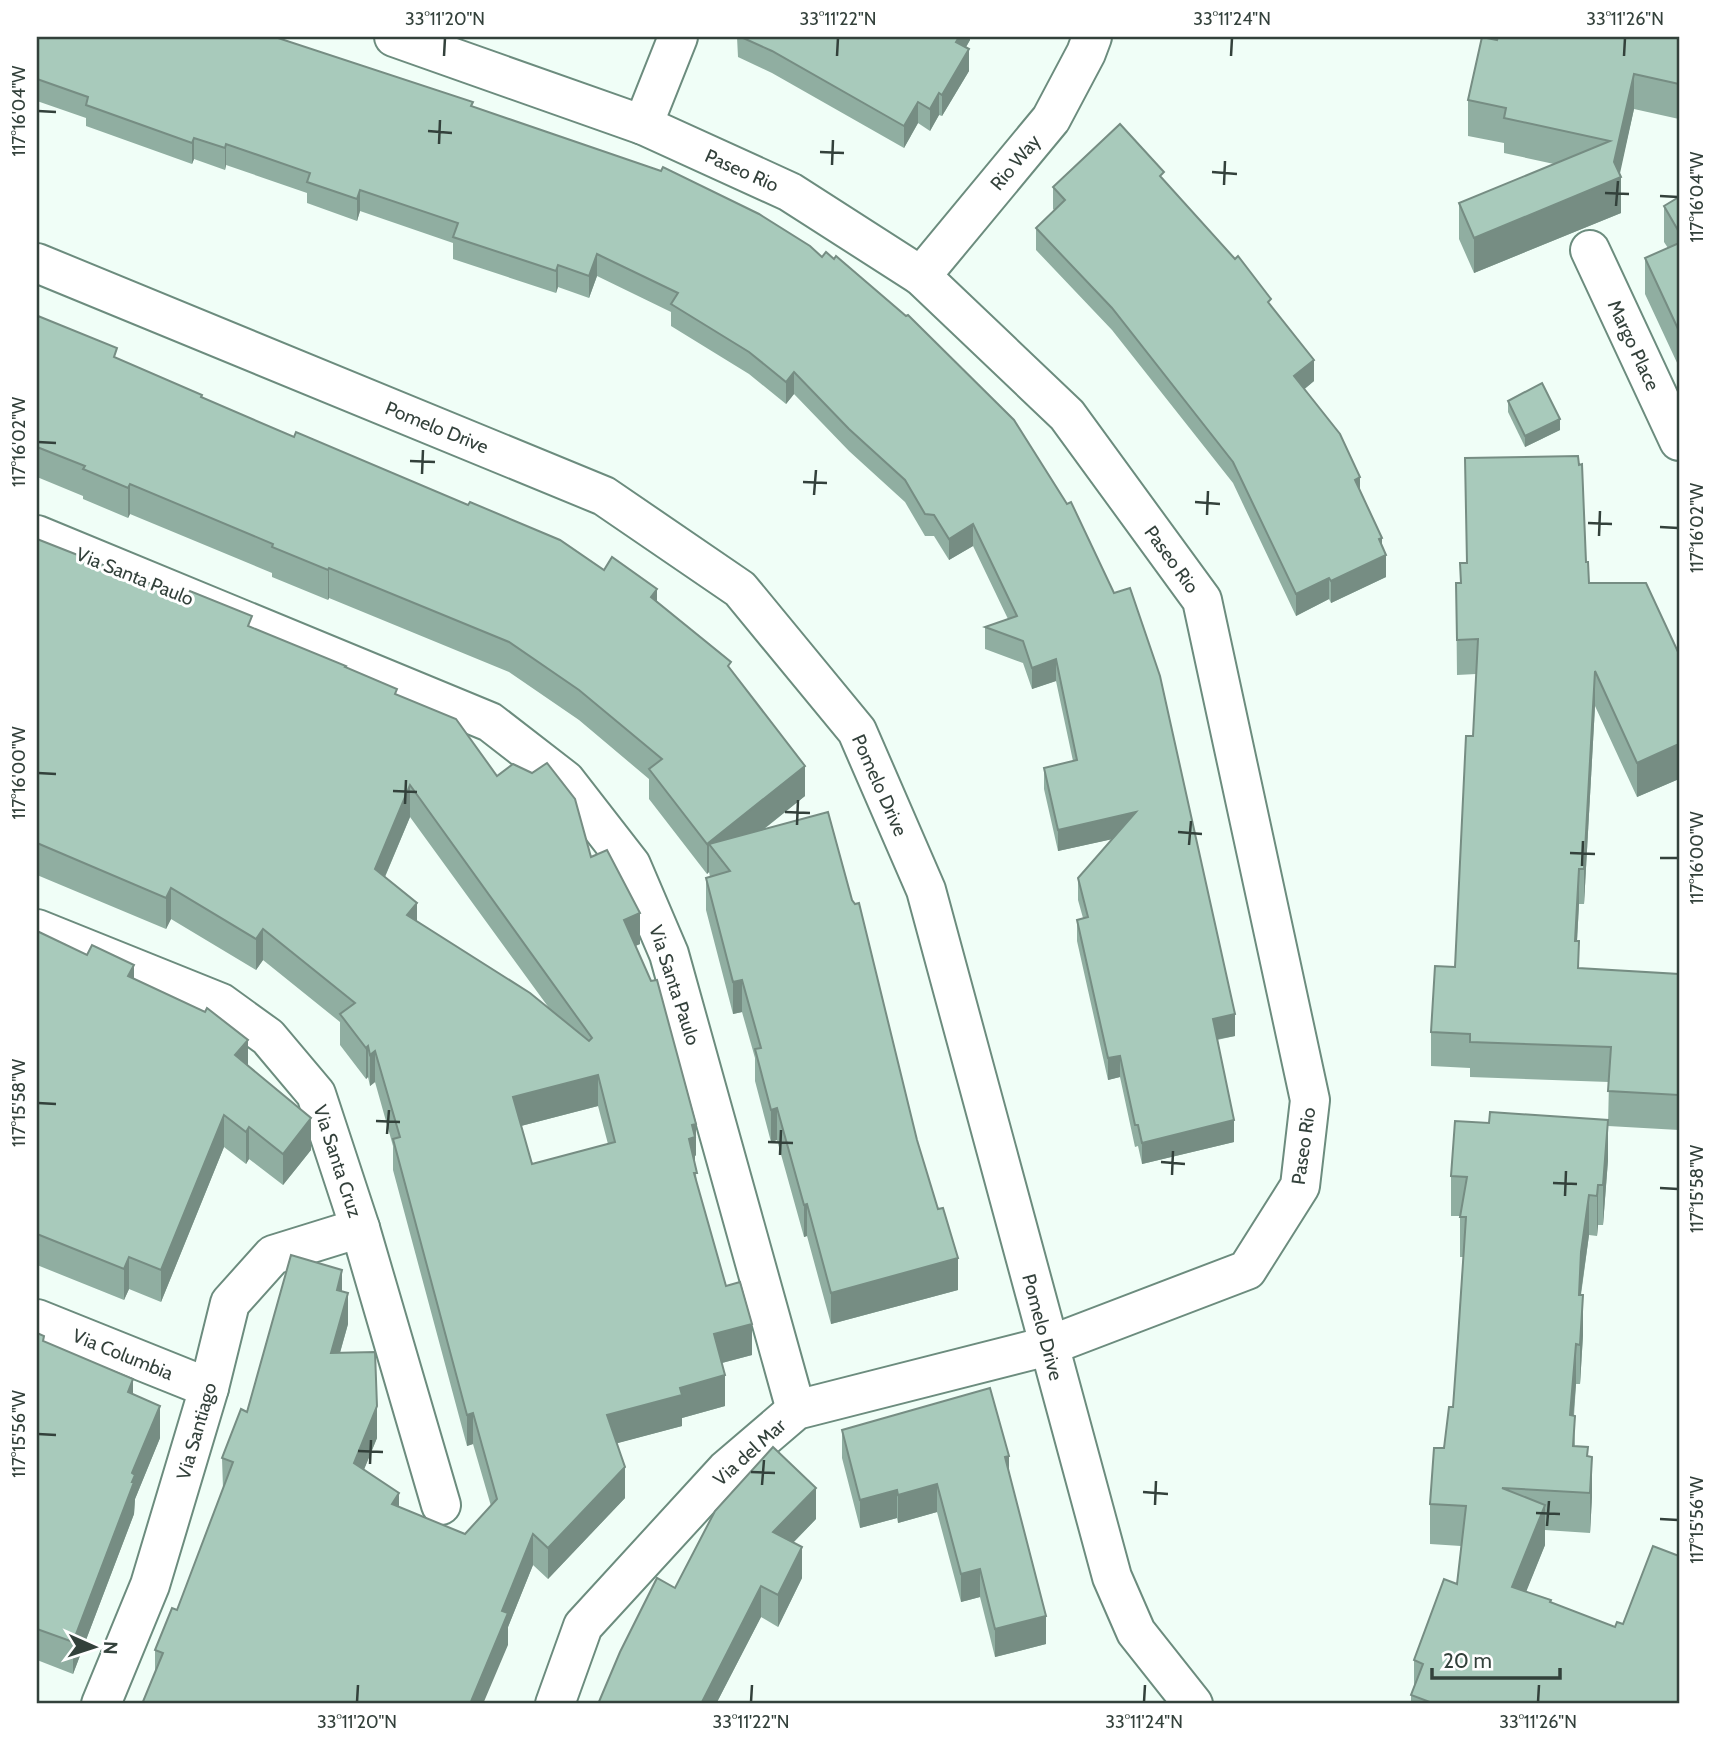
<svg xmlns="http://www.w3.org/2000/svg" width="1716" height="1741" viewBox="0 0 1716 1741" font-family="Cabin,sans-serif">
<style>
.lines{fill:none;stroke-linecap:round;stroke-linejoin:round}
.minor-casing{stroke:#6c8c7e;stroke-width:42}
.tertiary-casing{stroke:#6c8c7e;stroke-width:42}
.minor{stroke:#fff;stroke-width:38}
.tertiary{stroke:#fff;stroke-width:38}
.wall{fill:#90aea1;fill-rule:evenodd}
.shaded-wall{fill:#768d83}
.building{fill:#a8cabb;stroke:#768d83;stroke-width:2;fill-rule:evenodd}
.ticks{fill:none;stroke:#33413b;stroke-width:2.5}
.labels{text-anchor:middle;stroke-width:6;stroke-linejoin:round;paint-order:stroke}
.street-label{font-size:19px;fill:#33413b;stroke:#fff}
.neatline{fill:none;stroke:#33413b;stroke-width:2.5}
.ticks-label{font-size:18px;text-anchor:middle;fill:#33413b}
</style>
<rect width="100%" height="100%" fill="#f0fef7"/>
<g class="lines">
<g class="minor-casing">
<g id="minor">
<path d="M394,37L643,125L790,192L921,276L1067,415L1202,600L1310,1100L1300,1186L1247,1270L1048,1346L796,1410L726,1470L583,1626L555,1704"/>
<path d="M643,125L678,37"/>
<path d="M1590,250L1679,441"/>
<path d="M921,276L1051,119L1086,53L1092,37"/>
<path d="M37,535L490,722L565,780L631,865L669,954L796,1410"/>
<path d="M37,929L221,1003L268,1037L316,1094L360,1228L441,1505"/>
<path d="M37,1319L209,1388"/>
<path d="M101,1704L150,1585L209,1388L230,1303L273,1255L360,1228"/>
</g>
</g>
<g class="tertiary-casing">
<path id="tertiary" d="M37,263L604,496L740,589L857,731L926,890L1112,1577L1136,1632L1193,1704"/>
</g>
<use href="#minor" class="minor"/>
<use href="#tertiary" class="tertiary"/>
</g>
<g class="wall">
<path d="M37,37L473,107L822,257L906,316L1235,1036L1217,1040L1234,1142L1142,1164L1138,1146L1135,1147L1120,1077L1108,1080L1077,941V920L1083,918L1078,900V878L1112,839L1058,851L1044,789V768L1073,761L1056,681L1032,689L1023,663L985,649V627L1008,619L973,546L949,560L934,536H925L905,502L849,451L794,394L786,404L749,374L671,326V312L597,276L589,298L558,287L556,293L453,259V243L360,211L357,221L307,203V193L226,165L225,170L194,159L192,164L86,126V118L37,101Z"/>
<path d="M737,37H970V40L966,47L969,71L942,116L939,115L930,131L918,123L904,148L772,73L738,57Z"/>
<path d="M1679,37V119L1634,109L1619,174L1621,213L1474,273L1459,239V203L1554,164L1504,153V143L1468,136V100L1497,40Z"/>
<path d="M1164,180L1271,307L1314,381L1304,389L1360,490L1382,547L1386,577L1331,603L1329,599L1296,616L1233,483L1112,330L1036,250V228L1054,210L1053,209V187Z"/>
<path d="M1679,197V367L1645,294V258L1668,248L1664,242V206Z"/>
<path d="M37,318L117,359L202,398L604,570L657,601L731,670L805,796L763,830L917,1140L958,1290L831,1324L807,1236L804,1237L777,1140L771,1142L755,1081V1058L742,1012L733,1014L706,910V878L710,877L709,872L707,874L649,799V779L579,720L509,672L329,598L328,600L272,577V573L130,514L128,518L83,499V496L37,477Z"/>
<path d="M1508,401L1560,430L1525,447L1508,412Z"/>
<path d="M37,539L252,627L346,668L397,695L497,776L591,857L640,944L635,946L696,1155L695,1156V1164L697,1184L726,1286L752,1355L722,1363L725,1406L682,1418V1426L617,1443L625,1498L548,1579L533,1565L508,1627V1645L155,1671V1650L177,1610L223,1489L222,1458L247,1412L342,1291L348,1324L340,1353L377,1438L364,1469L399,1507L465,1534L491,1506L473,1444L467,1446L393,1170V1146L375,1082L370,1086L368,1077L366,1079L340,1045V1022L263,960L256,970L171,919L166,929L37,875ZM410,817L549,1008L417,921L385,877ZM598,1106L608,1144L532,1164L521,1126Z"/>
<path d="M1586,562L1589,583L1679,654V779L1637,797L1595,706L1584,904H1579L1577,941L1579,968L1679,974V1130L1608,1126L1609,1082L1470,1077V1068L1431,1066V1032L1455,967L1473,736L1476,674L1457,675L1456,583H1460V563Z"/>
<path d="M37,931L134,978L248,1065L311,1150L283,1185L249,1159L246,1164L224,1147L161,1302L129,1289L124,1300L37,1265Z"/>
<path d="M1608,1160L1603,1225H1598L1597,1236L1589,1235L1581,1295L1583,1335L1580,1384H1576L1574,1416L1575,1446L1588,1456L1592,1497L1590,1533L1545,1530V1545L1526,1591L1551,1603L1679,1704H1411V1695L1414,1686V1660L1457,1584L1461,1546L1430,1544V1504L1453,1407L1463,1257H1460V1216H1451V1176Z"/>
<path d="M37,1333L44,1342L133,1395L160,1438L135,1499L134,1514L73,1674L37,1660Z"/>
<path d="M842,1430L1009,1472L1046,1644L995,1657L980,1597L961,1602L937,1512L898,1523L897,1518L860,1528L842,1458Z"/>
<path d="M816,1519L793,1543L802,1578L778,1627L761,1617L716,1704H598L675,1588Z"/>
</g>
<g class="shaded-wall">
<path d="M959,37H970V40L956,64V42Z"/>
<path d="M969,49V71L942,116V95Z"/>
<path d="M1634,74V109L1619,178L1621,177V213L1474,273V238L1614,162Z"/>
<path d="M939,93V115L930,131V109Z"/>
<path d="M918,102V123L904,148V126Z"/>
<path d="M194,138V159L192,164V143Z"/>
<path d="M226,144V165L225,170V148Z"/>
<path d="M360,190V211L357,221V199Z"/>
<path d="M597,254V276L589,298V276Z"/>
<path d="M558,265V287L556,293V271Z"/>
<path d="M1314,360V381L1294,398V376Z"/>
<path d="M794,372V394L786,404V382Z"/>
<path d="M1560,419V430L1525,447V436Z"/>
<path d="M1360,477V499L1355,480Z"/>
<path d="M130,484V514L128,518V488Z"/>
<path d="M973,524V546L949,560V539Z"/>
<path d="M1382,538V557L1386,555V577L1331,603V581L1379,539Z"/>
<path d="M329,568V598L328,600V570Z"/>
<path d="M1329,578V599L1296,616V594Z"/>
<path d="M657,589V619L651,597Z"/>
<path d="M1056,659V681L1032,689V668Z"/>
<path d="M1595,671V706L1584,904V869Z"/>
<path d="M1679,744V779L1637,797V763Z"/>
<path d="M805,766V796L722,862L709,844V872L707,874V844Z"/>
<path d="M410,785V817L375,900V869Z"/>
<path d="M1136,812V834L1058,851V830Z"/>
<path d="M1579,869V904L1575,976V941Z"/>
<path d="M171,888V919L166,929V898Z"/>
<path d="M417,903V934L407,915Z"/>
<path d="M640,913V944L624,951V920Z"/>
<path d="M263,929V960L256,970V939Z"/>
<path d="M134,965V997L128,976Z"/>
<path d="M742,980V1012L733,1014V982Z"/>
<path d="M1235,1014V1036L1213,1040V1019Z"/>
<path d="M248,1040V1072L235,1055Z"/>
<path d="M368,1046V1077L366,1079V1048Z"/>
<path d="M375,1051V1082L370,1086V1055Z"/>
<path d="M1120,1056V1077L1108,1080V1058Z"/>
<path d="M598,1075V1106L513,1128V1097Z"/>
<path d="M777,1108V1140L771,1142V1110Z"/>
<path d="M224,1115V1147L161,1302V1270Z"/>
<path d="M311,1118V1150L283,1185V1154Z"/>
<path d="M1234,1120V1142L1142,1164V1143Z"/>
<path d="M1608,1120V1160L1603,1225V1185Z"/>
<path d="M696,1124V1155L695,1156V1168L689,1139L692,1125Z"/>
<path d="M249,1127V1159L246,1164V1132Z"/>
<path d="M1598,1185V1225L1597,1236V1196Z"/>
<path d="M1589,1195V1235L1581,1292L1579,1335V1295L1581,1252Z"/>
<path d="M807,1204V1236L804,1237V1205Z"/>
<path d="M129,1257V1289L124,1300V1269Z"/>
<path d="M958,1258V1290L831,1324V1293Z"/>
<path d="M342,1270V1301L337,1290Z"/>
<path d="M348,1293V1324L331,1384V1353Z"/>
<path d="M1583,1295V1335L1580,1384V1345Z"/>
<path d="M752,1324V1355L714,1365V1334Z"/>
<path d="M1576,1344V1384L1570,1455V1415Z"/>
<path d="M725,1375V1406L682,1418V1426L607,1446V1415L680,1388Z"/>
<path d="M133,1379V1410L128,1392Z"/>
<path d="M160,1406V1438L135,1499L134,1514L73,1674V1642L132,1473Z"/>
<path d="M377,1406V1438L354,1494V1463Z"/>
<path d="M473,1413V1444L467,1446V1415Z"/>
<path d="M1009,1456V1484L1005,1457Z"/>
<path d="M1592,1457V1497L1590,1533V1493Z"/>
<path d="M625,1467V1498L548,1579V1548Z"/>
<path d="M937,1484V1512L898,1523V1495Z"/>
<path d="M816,1488V1519L773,1563V1532Z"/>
<path d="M897,1490V1518L860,1528V1500Z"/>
<path d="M399,1493V1524L392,1504Z"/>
<path d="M1545,1505V1545L1512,1627V1587Z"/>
<path d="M533,1534V1565L508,1627V1645L483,1704H470L502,1611Z"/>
<path d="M802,1547V1578L778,1627V1595Z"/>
<path d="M980,1569V1597L961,1602V1574Z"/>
<path d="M761,1586V1617L716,1704H701Z"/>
<path d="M1046,1616V1644L995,1657V1629Z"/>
</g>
<g class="building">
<path d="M37,37H275L473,102L471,106L661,171L663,167L759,214L810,246L822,257L826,252L834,259L836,256L906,316L908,315L1014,420L1067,504L1071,502L1114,593L1130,588L1160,676L1235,1014L1213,1019L1234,1120L1142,1143L1138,1125H1135L1120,1056L1108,1058L1077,920L1088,917L1078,878L1136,812L1058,830L1044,768L1077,760L1056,659L1032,668L1023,641L985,627L1017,616L973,524L949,539L934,515L925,514L905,480L849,429L794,372L786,382L749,352L671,304L678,293L597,254L589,276L558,265L556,271L453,237L458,223L360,190L357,199L307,182L310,173L226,144L225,148L194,138L192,143L86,105L88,97L37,79Z"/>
<path d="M741,37H959L956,42L969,49L942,95L939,93L930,109L918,102L904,126L772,51Z"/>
<path d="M1482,37L1497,40L1498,37H1679V84L1634,74L1614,162L1621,177L1474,238L1459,203L1610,141L1504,118L1506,108L1468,100Z"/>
<path d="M1120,124L1164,172L1160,176L1235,259L1238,256L1271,299L1268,302L1314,360L1294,376L1340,434L1360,477L1355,480L1382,538L1379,539L1386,555L1331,581L1329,578L1296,594L1233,462L1112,308L1036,228L1065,200L1053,187Z"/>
<path d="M1679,197V232L1664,206Z"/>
<path d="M1679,243V331L1645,258Z"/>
<path d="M38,316L117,348L114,357L202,395L201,397L294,437L296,432L468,505L470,502L560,540L604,570L612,557L657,589L651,597L731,662L728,666L805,766L707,844L649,769L662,759L579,690L509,642L329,568L328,570L272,547L273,544L130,484L128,488L83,469L85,466L37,447Z"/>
<path d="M1542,383L1560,419L1525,436L1508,401Z"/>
<path d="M1578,456L1579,465L1582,464L1586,562H1588L1589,583H1646L1679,654V744L1637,763L1595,671L1584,869H1579L1575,941H1579L1578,968L1679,974V1095L1608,1091L1611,1047L1470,1042V1034L1431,1032L1435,966L1455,967L1466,736H1473L1478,639L1457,640L1456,583H1461L1460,563H1467L1465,458Z"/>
<path d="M37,539L187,598L190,591L252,616L248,626L346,666L345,667L397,689L395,694L456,719L497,776L513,764L532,773L547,763L575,799L591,857L607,850L640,913L624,920L651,981L657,980L696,1124L692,1125L695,1137L689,1139L697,1173H694L726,1286L740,1282L752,1324L714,1334L725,1375L680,1388L682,1395L607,1415L625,1467L548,1548L533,1534L502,1611L508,1613L470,1704H142L163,1653L155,1650L172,1608L177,1610L233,1462L222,1458L241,1409L247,1412L291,1255L342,1270L337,1290L348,1293L331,1353L375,1352L377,1406L354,1463L399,1493L392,1504L465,1534L497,1499L473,1413L467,1415L393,1139L400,1137L375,1051L370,1055L368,1046L366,1048L340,1014L355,1003L263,929L256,939L171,888L166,898L37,843ZM410,785L592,1038L589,1041L530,993L407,915L417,903L375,869ZM598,1075L615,1142L532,1164L513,1097Z"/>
<path d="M828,812L852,900L855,904L859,903L917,1140L938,1209L943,1208L958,1258L831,1293L807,1204L804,1205L777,1108L771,1110L755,1049L761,1048L742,980L733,982L706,878L730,871L709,844Z"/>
<path d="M37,931L87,955L92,945L134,965L128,976L205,1012L207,1008L248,1040L235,1055L311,1118L283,1154L249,1127L246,1132L224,1115L161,1270L129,1257L124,1269L37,1234Z"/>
<path d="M1490,1112L1608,1120L1603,1185H1598L1597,1196L1589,1195L1581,1252L1579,1295H1583L1580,1345L1576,1344L1570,1415L1575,1416L1573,1446L1588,1447L1587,1456L1592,1457L1590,1493L1502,1488L1545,1505L1512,1587L1551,1600L1550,1602L1615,1627L1617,1622L1623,1624L1653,1546L1679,1556V1704H1476L1469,1702L1468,1704H1435L1411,1695L1423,1664L1414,1660L1444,1579L1457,1584L1466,1506L1430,1504L1434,1448H1444L1449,1407H1453L1458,1338L1466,1217H1460L1467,1177L1451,1176L1455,1121L1489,1123Z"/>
<path d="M37,1333L44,1336L43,1341L133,1379L128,1392L160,1406L132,1473L135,1475L132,1482H134L73,1642L37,1629Z"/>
<path d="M990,1388L1009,1456L1005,1457L1046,1616L995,1629L980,1569L961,1574L937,1484L898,1495L897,1490L860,1500L842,1430Z"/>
<path d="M773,1447L816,1488L773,1532L802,1547L778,1595L761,1586L701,1704H598L620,1652L657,1578L675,1588L715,1511Z"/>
</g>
<path class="ticks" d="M444,56L445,38M837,56L838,38M1231,56L1232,38M1624,56L1625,38M38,111L56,112M428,131L452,133M439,144L440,120M820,152L844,153M832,165L833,140M1212,172L1237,174M1224,185L1225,161M1605,193L1629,194M1660,196L1678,197M1616,206L1618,181M38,442L56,443M410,461L435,462M422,474L423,450M803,482L827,483M814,495L816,470M1195,502L1220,504M1207,515L1208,491M1588,523L1612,524M1660,527L1678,528M1599,536L1600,511M38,773L56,774M393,791L417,792M405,804L406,780M785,812L810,813M797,825L798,800M1178,832L1202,834M1189,845L1191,821M1570,853L1595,854M1660,858H1678M1582,866L1583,841M38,1103L56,1104M376,1121L400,1122M387,1134L389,1110M768,1142L793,1143M780,1155L781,1130M1161,1162L1185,1164M1172,1175L1173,1151M1553,1183L1577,1184M1660,1188L1678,1189M1565,1196L1566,1171M38,1434L56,1435M358,1451L383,1452M370,1464L371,1440M751,1472L775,1473M762,1485L764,1460M1143,1492L1168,1494M1155,1505L1156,1481M1536,1513L1560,1514M1660,1519L1678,1520M1547,1526L1549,1501M357,1702L358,1685M751,1702L752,1685M1144,1702L1145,1685M1538,1702L1539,1685"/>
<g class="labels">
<g class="street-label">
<text transform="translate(1015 162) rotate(-50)" y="7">Rio Way</text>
<text transform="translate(742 170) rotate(24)" y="7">Paseo Rio</text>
<text transform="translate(1634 345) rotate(65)" y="7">Margo Place</text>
<text transform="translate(437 427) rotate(22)" y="7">Pomelo Drive</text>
<text transform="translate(1172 559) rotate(54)" y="7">Paseo Rio</text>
<text transform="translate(135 576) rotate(22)" y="7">Via Santa Paulo</text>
<text transform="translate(880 785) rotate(66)" y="7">Pomelo Drive</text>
<text transform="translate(675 985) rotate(72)" y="7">Via Santa Paulo</text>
<text transform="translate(1303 1146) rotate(-82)" y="7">Paseo Rio</text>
<text transform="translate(338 1161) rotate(72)" y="7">Via Santa Cruz</text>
<text transform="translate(1043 1327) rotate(75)" y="7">Pomelo Drive</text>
<text transform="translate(123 1354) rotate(22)" y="7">Via Columbia</text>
<text transform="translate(196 1431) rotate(-74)" y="7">Via Santiago</text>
<text transform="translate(749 1452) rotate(-42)" y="7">Via del Mar</text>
</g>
</g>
<rect width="1716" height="1741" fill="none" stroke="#ffffff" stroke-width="77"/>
<g transform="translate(94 1647) rotate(93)" stroke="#ffffff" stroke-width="5" paint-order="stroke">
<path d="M0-5L12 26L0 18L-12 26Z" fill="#33413b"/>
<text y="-10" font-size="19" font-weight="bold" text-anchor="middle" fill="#33413b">N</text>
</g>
<path d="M1432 1668v10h128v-10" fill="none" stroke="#33413b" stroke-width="3.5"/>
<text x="1443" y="1668" font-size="21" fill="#33413b" stroke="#ffffff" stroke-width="5" paint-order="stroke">20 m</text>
<rect x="38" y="38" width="1640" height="1664" class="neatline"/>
<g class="ticks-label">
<text x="445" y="25">33°11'20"N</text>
<text x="838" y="25">33°11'22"N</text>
<text x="1232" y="25">33°11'24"N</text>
<text x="1625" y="25">33°11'26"N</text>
<text transform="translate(19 111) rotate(-90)" y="6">117°16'04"W</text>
<text transform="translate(1697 197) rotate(-90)" y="6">117°16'04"W</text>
<text transform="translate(19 442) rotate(-90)" y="6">117°16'02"W</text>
<text transform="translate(1697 528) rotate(-90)" y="6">117°16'02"W</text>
<text transform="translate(19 773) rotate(-90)" y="6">117°16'00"W</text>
<text transform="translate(1697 858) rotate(-90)" y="6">117°16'00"W</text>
<text transform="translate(19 1103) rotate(-90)" y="6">117°15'58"W</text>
<text transform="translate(1697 1189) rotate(-90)" y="6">117°15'58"W</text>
<text transform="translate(19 1434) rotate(-90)" y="6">117°15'56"W</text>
<text transform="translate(1697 1520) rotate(-90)" y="6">117°15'56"W</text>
<text x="357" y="1728">33°11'20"N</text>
<text x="751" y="1728">33°11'22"N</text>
<text x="1144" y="1728">33°11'24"N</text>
<text x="1538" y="1728">33°11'26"N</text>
</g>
</svg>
